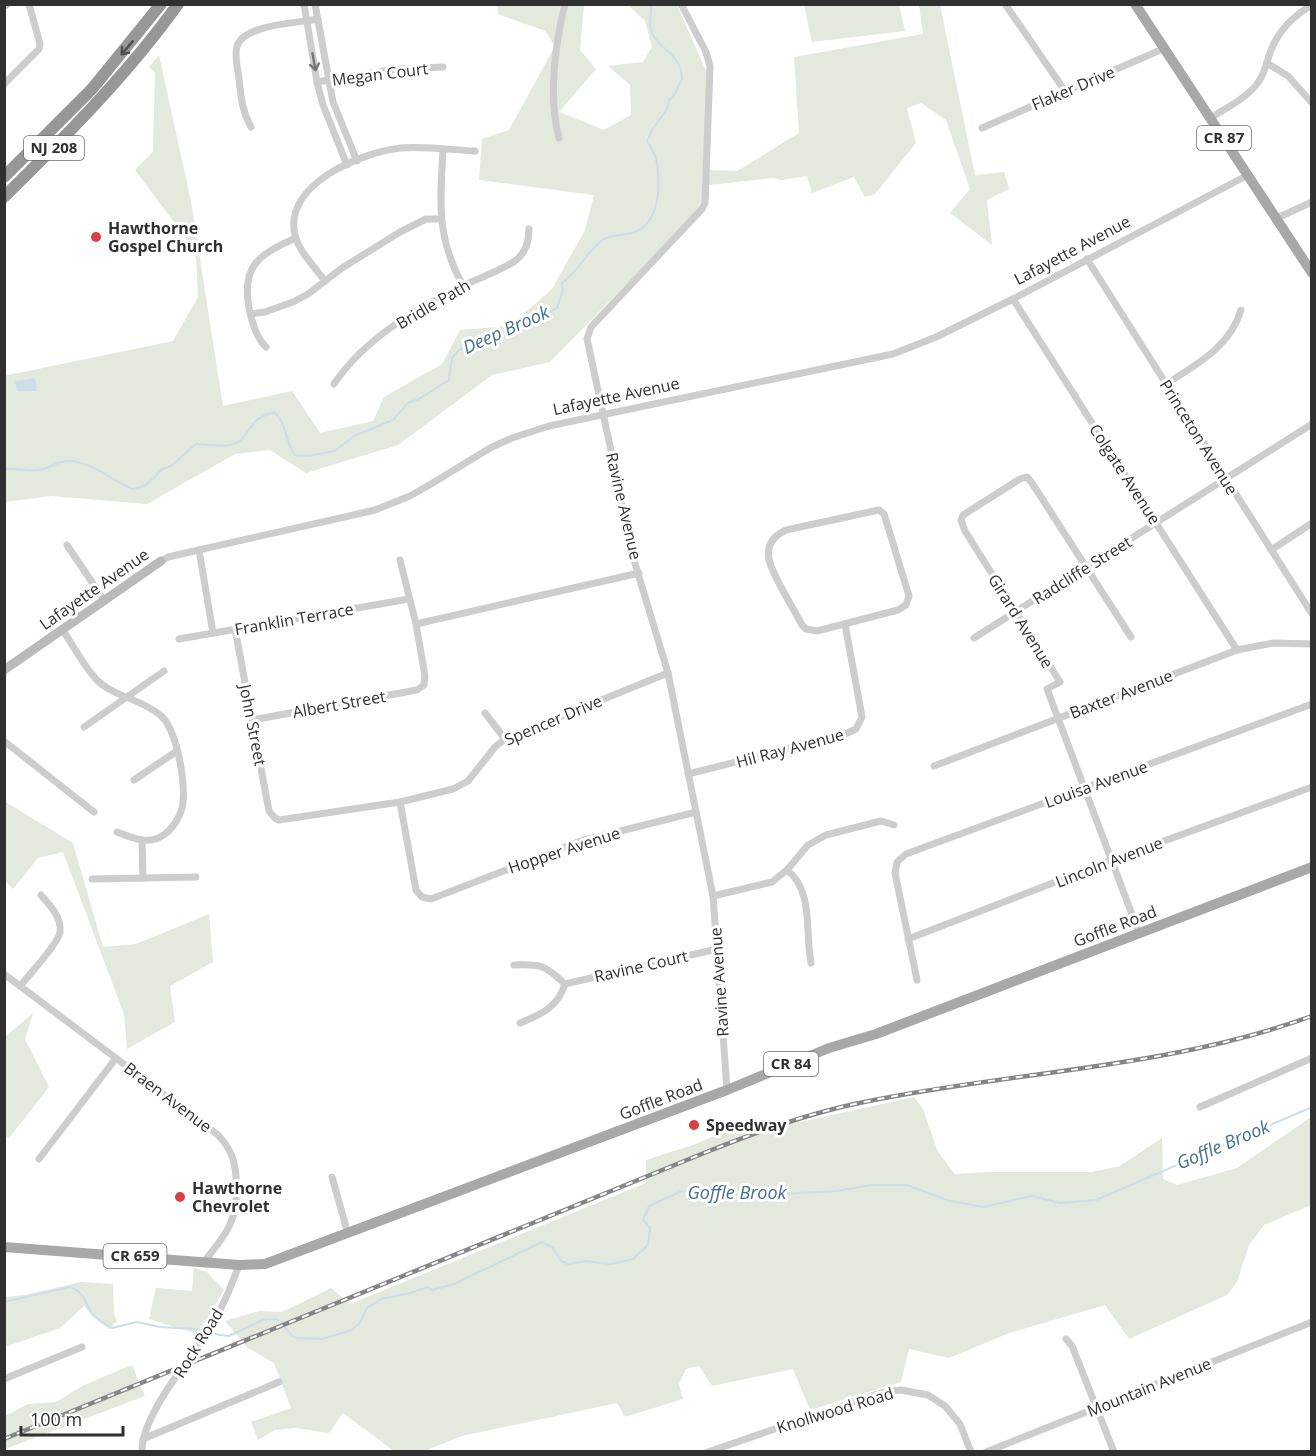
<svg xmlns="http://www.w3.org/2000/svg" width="1316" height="1456" viewBox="0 0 1316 1456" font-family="'Open Sans',sans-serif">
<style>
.green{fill:#e3e9dd}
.water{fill:#cddeeb}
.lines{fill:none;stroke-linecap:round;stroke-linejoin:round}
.stream{stroke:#cddeeb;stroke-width:2}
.street{stroke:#cdcdcd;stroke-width:7}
.secondary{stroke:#bababa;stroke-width:9}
.primary{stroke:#a8a8a8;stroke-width:10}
.highway{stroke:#979797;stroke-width:12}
.rail-casing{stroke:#858585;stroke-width:4.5}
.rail{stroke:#fff;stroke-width:2;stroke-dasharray:7;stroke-linecap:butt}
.oneway{stroke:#4f4f4f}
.oneway2{stroke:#777}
.poi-dot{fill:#db3f46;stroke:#fff;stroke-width:2}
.labels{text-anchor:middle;stroke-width:6;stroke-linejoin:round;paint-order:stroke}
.shield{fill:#fff;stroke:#6e6e6e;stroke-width:1.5}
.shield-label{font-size:15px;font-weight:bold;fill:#303030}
.street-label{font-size:16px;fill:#303030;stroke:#fff}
.poi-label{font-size:16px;font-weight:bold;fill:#303030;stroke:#fff;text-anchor:start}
.water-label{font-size:18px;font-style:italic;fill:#426f8e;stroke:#fff}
</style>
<rect width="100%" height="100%" fill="#fff"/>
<g class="green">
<path d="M498,5H584L580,50L596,69L559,112L604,130L631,115L630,85L608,66L643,62L652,47L645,21L628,5H677L710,80L708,170L737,171L799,133L794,57L923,34L919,5H940L975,175L1004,172L1009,189L987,200L992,245L950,213L970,189L946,120L921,103L907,108L916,143L875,194L865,197L854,177L812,193L807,176L781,180L773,178L708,185L697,212L550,362L492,375L398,445L306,473L270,450L235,454L147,504L51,496L5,502L4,376L173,341L198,297L196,259L188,241L135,170L153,152L155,73L149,67L159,55L191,201L223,406L292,391L320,433L373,421L384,397L442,364L460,330L510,326L552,289L585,230L594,195L479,180L482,139L509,130L555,46L545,31L498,14Z"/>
<path d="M804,5H899L905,31L812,42Z"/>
<path d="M4,801L73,843L103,947L136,944L209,914L213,962L170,986L175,1022L127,1049L124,1014L63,852L38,858L13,889L5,881Z"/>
<path d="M33,1013L25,1039L49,1087L9,1138L4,1134L5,1037Z"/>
<path d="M914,1097L923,1109L938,1152L955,1174L988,1172H1092L1120,1166L1162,1138L1163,1179L1177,1185L1237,1168L1311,1117V1205L1264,1225L1249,1245L1237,1282L1227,1295L1129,1339L1105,1305L1009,1333L949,1358L909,1349L901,1382L810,1410L793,1369L712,1386L699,1366L686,1369L679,1384L683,1399L625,1417L617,1403L462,1436L424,1451H394L343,1413L329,1433L296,1428L275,1430L258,1440L251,1422L291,1408L274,1363L248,1348L225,1321L259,1311L282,1312L331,1288L350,1304L646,1183V1160L693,1145L754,1119L800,1122Z"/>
<path d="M194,1268L207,1272L224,1290L198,1334L149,1319L156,1288L192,1291Z"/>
<path d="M81,1282L113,1284L114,1314L117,1321L109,1329L92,1316L84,1306L60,1328L5,1347V1297L25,1295Z"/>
<path d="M132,1365L145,1396L5,1449V1416L28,1404L56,1402L84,1385Z"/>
</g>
<path class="water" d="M35,378L37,391H17L15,381Z"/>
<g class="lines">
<g class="stream">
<path d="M4,469C15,468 26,471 37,470C48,470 57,461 68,461C90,461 112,480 132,489L144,486L154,478L162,469L171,466L196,444C206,444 219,447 230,445C245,442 247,429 257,420C262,416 268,414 274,412C287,423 285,442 295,455L308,456L335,451L354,436L393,420L408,403L419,399L449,380L452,358L458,351L465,347L476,345L504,333L518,325L549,313L557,308L563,290L562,283C577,272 586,254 600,242C609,233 623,237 635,232C661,222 661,181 656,158C654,152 650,146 647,141L652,130L667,109L669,100L675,94L682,79C681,55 665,53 654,37C647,28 652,14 651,4"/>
<path d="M4,1302L70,1287C84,1292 85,1302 92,1313C97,1320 105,1324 112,1328L137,1322L160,1327L195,1329L220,1335L229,1336L263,1320L276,1319L281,1321L291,1335L296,1338L322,1339L352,1330L359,1324L367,1308L381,1299L410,1293L428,1287L432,1290L454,1284L542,1242L553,1248L561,1261L568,1264L585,1261L611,1264L633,1259L648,1245L650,1228L643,1220L649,1206L680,1192L695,1189L746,1196L837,1191L871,1185H907L950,1201L983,1207L1032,1196L1060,1203L1096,1200L1312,1107"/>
</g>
<g class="street">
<path d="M304,4L317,82L323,105L347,165"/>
<path d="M315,4L333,102L357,161"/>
<path d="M681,4L706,52L710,66L705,203L702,209L591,327L587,339L618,483L627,537L668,673L713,896L727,1090"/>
<path d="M1005,4L1065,91"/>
<path d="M1267,63L1288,76L1312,103"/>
<path d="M317,82L396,69L443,67"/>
<path d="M4,84L39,49L40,44L29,4"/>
<path d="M1211,118C1227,107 1249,97 1259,81C1266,71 1267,60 1271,50C1279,30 1293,16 1312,5"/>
<path d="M251,127C242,111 241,97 239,79C238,69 234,56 237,46C245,24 298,23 318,19"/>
<path d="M982,128L1165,48"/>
<path d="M559,138C548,98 555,44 565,4"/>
<path d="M443,150C440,204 436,236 463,286"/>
<path d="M1277,218L1312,202"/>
<path d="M1087,259L1312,614"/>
<path d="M325,281C315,267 299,252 295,235C283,184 362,152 401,148C425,146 451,150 475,151"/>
<path d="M1013,299L1237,650"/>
<path d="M251,314L265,312L293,302L308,294L342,268L400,232L426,219H440"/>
<path d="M266,347C256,337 254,327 250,313C240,267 257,255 296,238"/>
<path d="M334,384C365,338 416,309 465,285C481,277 500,271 515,261C526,253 529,241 529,229"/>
<path d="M1166,384C1197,364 1230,347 1241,310"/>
<path d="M879,510L884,514L909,596L906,605L898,610L817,631L806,629L802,625C795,612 788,600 781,587C770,566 757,544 786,530Z"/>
<path d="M67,545L104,600"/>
<path d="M199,550L213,633"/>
<path d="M1271,550L1312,523"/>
<path d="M161,561L168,557L375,510L410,496L431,484L490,448L512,438L549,426L893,354L936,337L1013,299L1248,175"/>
<path d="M416,624L639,573"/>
<path d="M62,629C73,645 83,665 96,679C113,697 142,699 160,715C177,729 185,780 183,802C182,814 174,827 165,834C150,846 132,838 117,832"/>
<path d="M235,629L269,811L275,818L279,820L400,802L453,789L468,781L495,747L505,739L668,673"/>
<path d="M1131,637L1032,483L1027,477L1020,479L963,515L961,520L965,531L1060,682L1047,689L1139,933"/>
<path d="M974,638L1312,424"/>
<path d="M179,639L409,599"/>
<path d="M485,713L505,739"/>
<path d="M252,720L417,690L424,685L425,676L416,624L400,560"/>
<path d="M84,727L164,671"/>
<path d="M4,741L94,812"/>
<path d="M934,766L1237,650L1273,643L1312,644"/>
<path d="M688,774L843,735L856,729L862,717L845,624"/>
<path d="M134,780L177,751"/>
<path d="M400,802L416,890L422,897L431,899L581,841L696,812"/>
<path d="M142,840L143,878"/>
<path d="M787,870C814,891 805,933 811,963"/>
<path d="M92,879L196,877"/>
<path d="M713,896L772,882L787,870L808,845L826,835L881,821L894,825"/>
<path d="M908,939L1112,860L1312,787"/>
<path d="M514,965C541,964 545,965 565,984"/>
<path d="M4,974L218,1135C230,1148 235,1159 236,1177C239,1219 229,1230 204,1262"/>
<path d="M917,980L895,873L897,862L906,854L1312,704"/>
<path d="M565,984L717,949"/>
<path d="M20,986C29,975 58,944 60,932C62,918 50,905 41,895"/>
<path d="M520,1023C542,1014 558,1007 565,984"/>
<path d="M1200,1107L1312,1058"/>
<path d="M39,1159L116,1058"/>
<path d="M332,1177L348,1234"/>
<path d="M1066,1339L1072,1346L1114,1452"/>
<path d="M4,1379L82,1347"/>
<path d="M143,1439L279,1382"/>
<path d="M142,1452C141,1416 190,1359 210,1328C222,1309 231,1287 239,1265"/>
<path d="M708,1452L856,1401L884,1392L901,1390L928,1395L945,1406L960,1424L971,1452"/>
<path d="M986,1452L1312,1322"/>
</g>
<g class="secondary">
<path d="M4,5L6,4"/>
<path d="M4,670L161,561"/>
</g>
<g class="primary">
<path d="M1135,4L1312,273"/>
<path d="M4,1247L239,1265L265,1264L727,1090L829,1048L876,1034L1312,867"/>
</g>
<g class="highway">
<path d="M4,177L92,89L161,4"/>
<path d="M4,197C66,136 127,75 178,4"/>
</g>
<g class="rail-casing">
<path id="rail" d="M4,1439L704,1153C756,1132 809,1113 864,1102C1013,1071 1167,1069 1312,1016"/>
</g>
<use href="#rail" class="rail"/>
</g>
<defs><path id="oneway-shaft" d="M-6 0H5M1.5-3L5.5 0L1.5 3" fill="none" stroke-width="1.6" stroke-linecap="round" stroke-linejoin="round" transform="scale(1.5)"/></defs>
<use class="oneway" href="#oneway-shaft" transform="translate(127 48) rotate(130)"/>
<use class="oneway2" href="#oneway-shaft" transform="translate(314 62) rotate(80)"/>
<g class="poi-dot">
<circle cx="96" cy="237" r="6"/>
<circle cx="694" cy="1125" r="6"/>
<circle cx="180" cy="1197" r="6"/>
</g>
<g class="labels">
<g class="shield">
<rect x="1197" y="126" width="54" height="24" rx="4.5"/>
<rect x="24" y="136" width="60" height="24" rx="4.5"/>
<rect x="764" y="1052" width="54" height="24" rx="4.5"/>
<rect x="103.5" y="1244" width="63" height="24" rx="4.5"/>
</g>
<g class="shield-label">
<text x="1224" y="143">CR 87</text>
<text x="54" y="153">NJ 208</text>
<text x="791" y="1069">CR 84</text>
<text x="135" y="1261">CR 659</text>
</g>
<g class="street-label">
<text transform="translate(380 74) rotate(-7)" y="6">Megan Court</text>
<text transform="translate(1073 88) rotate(-23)" y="6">Flaker Drive</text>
<text transform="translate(1072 250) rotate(-28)" y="6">Lafayette Avenue</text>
<text transform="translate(433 304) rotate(-30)" y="6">Bridle Path</text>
<text transform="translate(616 396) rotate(-12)" y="6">Lafayette Avenue</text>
<text transform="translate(1199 437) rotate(58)" y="6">Princeton Avenue</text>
<text transform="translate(1125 474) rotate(57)" y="6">Colgate Avenue</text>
<text transform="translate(624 506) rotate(77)" y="6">Ravine Avenue</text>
<text transform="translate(1082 570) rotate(-32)" y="6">Radcliffe Street</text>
<text transform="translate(94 589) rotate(-35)" y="6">Lafayette Avenue</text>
<text transform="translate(294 619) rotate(-10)" y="6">Franklin Terrace</text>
<text transform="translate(1021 621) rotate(58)" y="6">Girard Avenue</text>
<text transform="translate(1121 694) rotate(-21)" y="6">Baxter Avenue</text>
<text transform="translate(339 704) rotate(-10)" y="6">Albert Street</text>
<text transform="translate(553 720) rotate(-23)" y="6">Spencer Drive</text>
<text transform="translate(253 725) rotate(79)" y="6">John Street</text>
<text transform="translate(790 748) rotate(-15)" y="6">Hil Ray Avenue</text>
<text transform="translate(1096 784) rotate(-20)" y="6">Louisa Avenue</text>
<text transform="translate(564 850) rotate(-18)" y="6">Hopper Avenue</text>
<text transform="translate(1109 862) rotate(-21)" y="6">Lincoln Avenue</text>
<text transform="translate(1115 926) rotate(-21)" y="6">Goffle Road</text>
<text transform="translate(641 966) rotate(-13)" y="6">Ravine Court</text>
<text transform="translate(719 982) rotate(-94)" y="6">Ravine Avenue</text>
<text transform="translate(168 1097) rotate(37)" y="6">Braen Avenue</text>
<text transform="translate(661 1099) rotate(-21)" y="6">Goffle Road</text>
<text transform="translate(198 1343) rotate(-58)" y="6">Rock Road</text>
<text transform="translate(1149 1387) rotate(-22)" y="6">Mountain Avenue</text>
<text transform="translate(835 1410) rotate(-17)" y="6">Knollwood Road</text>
</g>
<g class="poi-label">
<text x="108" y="234">Hawthorne<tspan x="108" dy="18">Gospel Church</tspan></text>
<text x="706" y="1131">Speedway</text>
<text x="192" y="1194">Hawthorne<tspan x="192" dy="18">Chevrolet</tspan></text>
</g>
<g class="water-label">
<text transform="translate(506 330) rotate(-24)" y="6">Deep Brook</text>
<text transform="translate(1223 1145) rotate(-23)" y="6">Goffle Brook</text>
<text x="737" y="1199">Goffle Brook</text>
</g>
</g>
<rect width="1316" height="1456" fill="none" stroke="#303030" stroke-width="12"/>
<path d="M21 1426v9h102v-9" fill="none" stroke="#303030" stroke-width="3"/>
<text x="30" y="1426" font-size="18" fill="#303030" stroke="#ffffff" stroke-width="4.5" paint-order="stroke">100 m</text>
</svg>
